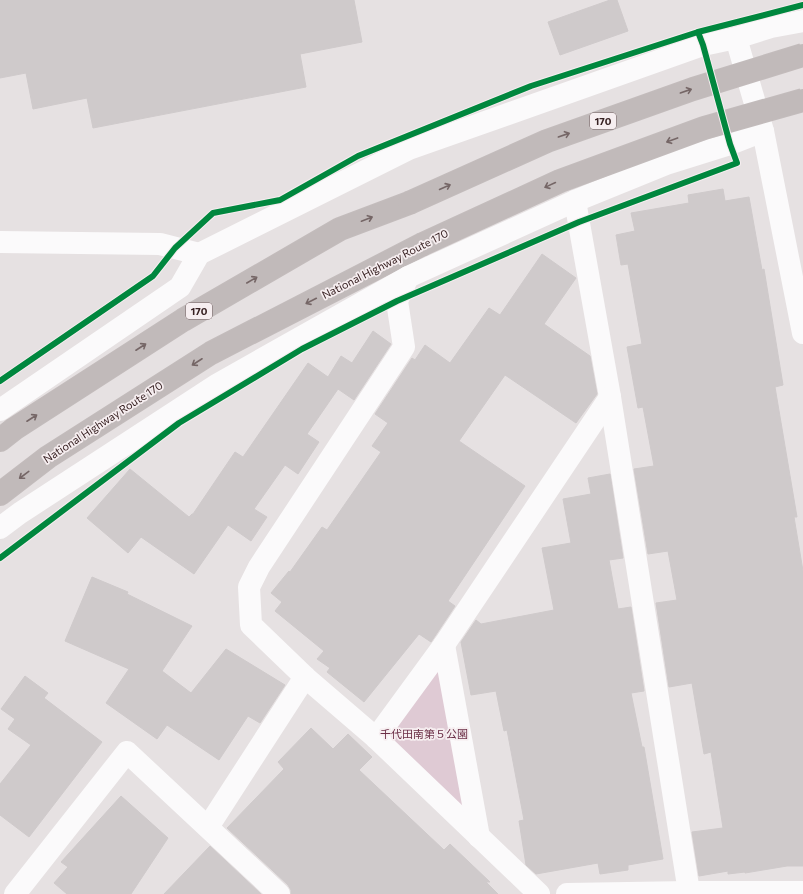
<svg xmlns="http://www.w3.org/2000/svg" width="803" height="894" viewBox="0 0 803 894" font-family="Commissioner,'Noto Sans JP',sans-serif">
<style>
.green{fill:#dfcad4}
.building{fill:#cfcacb;stroke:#cfcacb}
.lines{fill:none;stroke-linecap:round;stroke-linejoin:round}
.highway-casing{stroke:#c3bcbc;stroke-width:24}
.minor{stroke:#fbfafb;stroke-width:22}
.highway{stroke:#c1baba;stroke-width:22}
.highway-bridge-casing{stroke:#c3bcbc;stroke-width:24;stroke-linecap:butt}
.highway-bridge{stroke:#c1baba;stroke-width:22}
.cycleway-casing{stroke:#f6eef0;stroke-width:8}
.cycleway{stroke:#00873e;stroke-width:6}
.oneway{stroke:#756666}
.labels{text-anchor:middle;stroke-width:3.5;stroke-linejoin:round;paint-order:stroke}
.shield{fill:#f6eef0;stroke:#705e60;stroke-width:1}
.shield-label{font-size:10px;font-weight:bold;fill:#372122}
.street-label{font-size:11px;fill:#372122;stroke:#f6eef0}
.park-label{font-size:11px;fill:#6b2e46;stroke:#f6eef0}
</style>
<rect width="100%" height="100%" fill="#e6e1e2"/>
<path class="green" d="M442,666L470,813L384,737Z"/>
<g class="building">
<path d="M0,0H354L362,42L300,54L306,87L93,128L87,98L33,109L26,73L0,78Z"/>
<path d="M610,0H617L628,31L560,55L548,22Z"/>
<path d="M723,189L725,201L749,197L762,270L764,269L783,385L775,387L797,517H794L803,571V866H787L745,873V872L728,874V871L699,876L692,832L723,828L711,752L704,754L692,683L669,687L656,603L677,600L668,551L648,554L634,469L654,466L643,407L638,408L627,347L642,344L628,264L621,265L616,235L635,231L631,213L689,203L688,195Z"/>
<path d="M542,254L576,278L544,324L590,356L597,394L576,423L505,375L459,441L525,486L448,601L455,606L431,642L419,634L364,702L327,672L330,668L317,659L324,651L275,611L282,602L271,593L289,571L290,572L322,527L327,530L381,452L372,446L388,423L375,414L412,358L415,360L425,345L450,363L489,308L500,315Z"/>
<path d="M373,331L391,344L354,400L338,389L307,434L319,442L298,474L285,465L254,509L267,517L251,541L228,525L194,574L141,537L128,553L87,518L130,469L189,517L192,514H193L235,452L243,457L308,363L328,377L341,356L352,363Z"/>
<path d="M610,474L623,558L609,560L618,609L631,607L644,691L631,693L642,747H644L663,859L628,865V870L600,874L598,863L536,874L526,865L519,821L524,820L507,730L504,731L496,691L471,695L461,642L476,620L481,624L554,610L542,548L571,543L563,499L591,494L588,478Z"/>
<path d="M92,577L128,592L127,594L192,626L162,671L191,693L226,649L285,685L260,723L248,716L219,760L167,725L157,739L106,703L129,669L65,641Z"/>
<path d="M25,676L48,693L44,698L102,742L29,837L0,815V784L31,745L8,729L15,719L1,709Z"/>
<path d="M311,728L333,749L348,734L372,757L359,770L444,850L450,844L490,882H486L498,894H291V890L288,885L227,828L284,769L278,762Z"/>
<path d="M121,796L168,838L131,894H67L54,883L68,867L61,862Z"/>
<path d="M210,846L261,894H164Z"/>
</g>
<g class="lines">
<g class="highway-casing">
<g id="highway">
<path d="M0,440L14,429L183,320L340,229L409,203"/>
<path d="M0,494L48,457L211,353L421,245"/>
</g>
</g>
<g class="minor">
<path d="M736,38L763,131L803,333"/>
<path d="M575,201L610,397L689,892"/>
<path d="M0,242L160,244L199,254"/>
<path d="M408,277L397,301L404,347L259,567L249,587L251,625L305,677L376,738L539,894"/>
<path d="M0,410L180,287L199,254L409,149L703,45L736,38L771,27L803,21"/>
<path d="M0,528L20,513L218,384L408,277L575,201L666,164L730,144L763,131"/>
<path d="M444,645L479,837"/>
<path d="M376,738L444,645L610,397"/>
<path d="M208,827L305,677"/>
<path d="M15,894L127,752L279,894"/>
<path d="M567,894L689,892H803"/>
</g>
<use href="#highway" class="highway"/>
<g class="highway-bridge-casing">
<g id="highway-bridge">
<path d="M409,203L547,141L693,89L803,55"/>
<path d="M421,245L560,181L704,128L803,100"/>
</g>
</g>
<use href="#highway-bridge" class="highway-bridge"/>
<g class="cycleway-casing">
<g id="cycleway">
<path d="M0,381L153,276L175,248L213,213L280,200L358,156L531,86L698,32L803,5"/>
<path d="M0,558L179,423L302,349L397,301L579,222L737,163L730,144L703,45L698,32"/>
</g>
</g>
<use href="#cycleway" class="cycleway"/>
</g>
<defs><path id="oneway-shaft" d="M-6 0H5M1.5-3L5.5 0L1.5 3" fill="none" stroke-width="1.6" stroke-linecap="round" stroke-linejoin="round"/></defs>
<g class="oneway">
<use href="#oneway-shaft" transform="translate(686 91) rotate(-19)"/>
<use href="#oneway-shaft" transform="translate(564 135) rotate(-19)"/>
<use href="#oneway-shaft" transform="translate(672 140) rotate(160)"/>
<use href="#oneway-shaft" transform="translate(550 185) rotate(155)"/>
<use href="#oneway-shaft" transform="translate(445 187) rotate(-24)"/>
<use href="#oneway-shaft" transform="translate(367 219) rotate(-21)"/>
<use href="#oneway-shaft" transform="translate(252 280) rotate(-30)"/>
<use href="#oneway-shaft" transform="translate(311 301) rotate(153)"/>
<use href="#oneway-shaft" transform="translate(141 347) rotate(-33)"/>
<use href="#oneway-shaft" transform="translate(197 362) rotate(147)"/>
<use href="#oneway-shaft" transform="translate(32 418) rotate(-33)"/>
<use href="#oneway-shaft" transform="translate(24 475) rotate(143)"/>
</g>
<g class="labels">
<g class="shield">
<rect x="590" y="113" width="26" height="16" rx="3"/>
<rect x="186" y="303" width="26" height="16" rx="3"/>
</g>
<g class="shield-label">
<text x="603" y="125">170</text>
<text x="199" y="315">170</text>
</g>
<g class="street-label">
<text transform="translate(385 264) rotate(-27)" y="4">National Highway Route 170</text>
<text transform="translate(103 422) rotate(-33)" y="4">National Highway Route 170</text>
</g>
<g class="park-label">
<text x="424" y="738">千代田南第５公園</text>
</g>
</g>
</svg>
